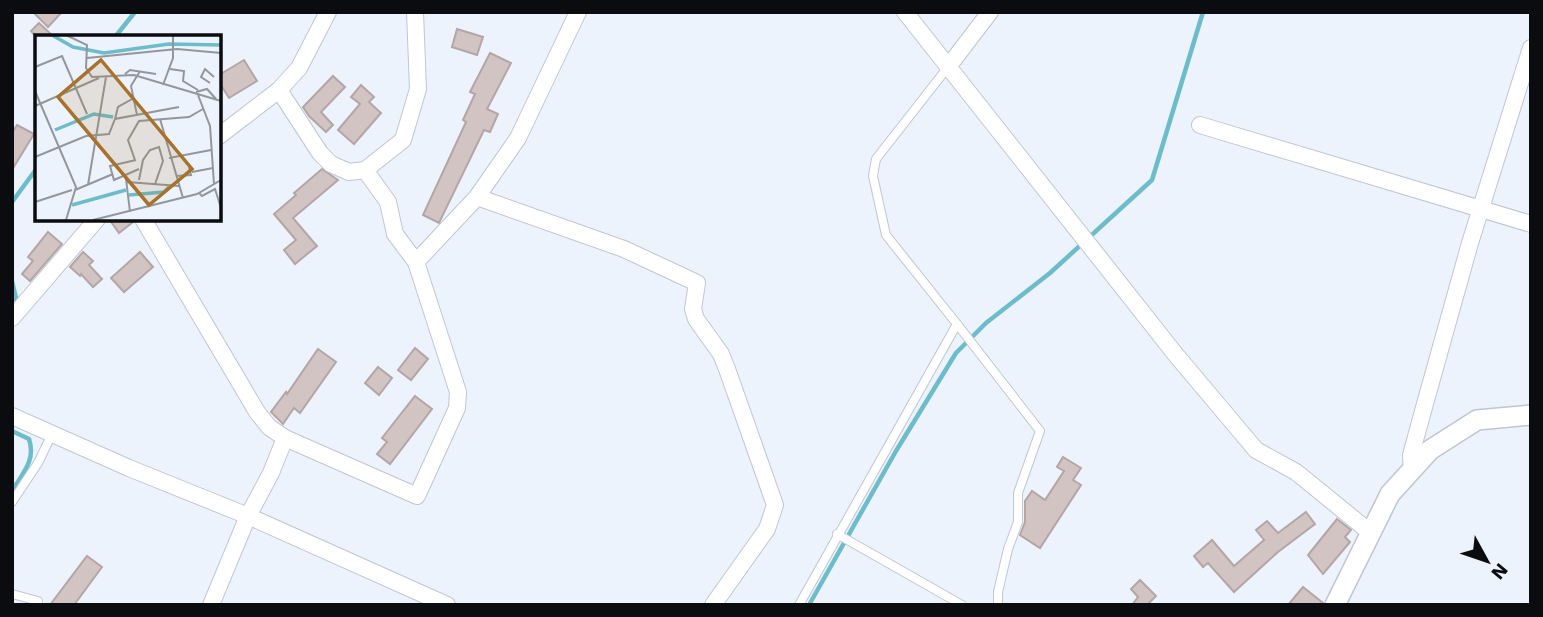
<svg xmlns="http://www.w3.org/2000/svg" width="1543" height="617" viewBox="0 0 1543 617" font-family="'Work Sans',sans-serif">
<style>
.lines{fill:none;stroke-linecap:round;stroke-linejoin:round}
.stream{stroke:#6cbcca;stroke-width:4.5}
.building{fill:#d1c4c2;stroke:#b3a6a4;stroke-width:2}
.service-casing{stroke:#c0c6d0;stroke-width:10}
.minor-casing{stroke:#c0c6d0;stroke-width:18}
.tertiary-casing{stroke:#c0c6d0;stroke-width:22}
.service{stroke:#fff;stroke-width:8}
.minor{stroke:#fff;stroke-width:16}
.tertiary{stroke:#fff;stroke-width:19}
.inset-river{fill:none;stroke:#6cbcca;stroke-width:3.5}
.inset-road{fill:none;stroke:#92979e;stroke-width:2}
.view{fill:#a7722b;fill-opacity:0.15;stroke:#a7722b;stroke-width:3.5}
.inset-edge{fill:none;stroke:#0a0c0f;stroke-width:3.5}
</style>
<rect width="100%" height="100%" fill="#edf3fd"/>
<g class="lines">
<g class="stream">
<path d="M115,37L135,12"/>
<path d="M12,202L37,168"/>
<path d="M12,281L16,298L12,302"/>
<path d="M12,431L29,439C36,460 23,473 12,491"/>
<path d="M809,605L896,451L956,353L986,323L1050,273L1152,180L1203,12"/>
</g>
</g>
<g class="building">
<path d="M33,12H62L48,27Z"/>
<path d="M39,23L54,37H36L31,31Z"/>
<path d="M457,29L483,37L477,55L452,47Z"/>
<path d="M490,53L511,63L487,109L498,114L490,132L484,130L439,223L423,215L466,122L463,120L475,94L470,92Z"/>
<path d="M244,60L257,81L229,98L219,82V75Z"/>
<path d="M333,76L345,87L321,112L333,125L326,132L309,116L303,107Z"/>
<path d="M361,85L374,97L369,102L381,113L354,144L338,130L360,104L351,97Z"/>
<path d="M17,125L34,134L12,170V133Z"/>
<path d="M322,169L338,180L293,218L317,246L295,264L284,250L296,240L274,214L296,195L294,193Z"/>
<path d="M109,219H133V222L119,233Z"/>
<path d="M48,232L62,244L30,281L22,274L33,261L28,257Z"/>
<path d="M83,252L93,261L89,265L102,279L93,287L81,274L80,276L70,267Z"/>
<path d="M140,252L153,267L124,292L111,278Z"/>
<path d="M415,348L428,359L411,380L398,370Z"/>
<path d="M318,349L336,362L300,413L294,408L283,424L271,412L286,392L287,394Z"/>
<path d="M378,367L392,378L379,395L365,383Z"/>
<path d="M415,396L432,409L390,464L377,454L387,442L382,438Z"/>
<path d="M1063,457L1081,468L1073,480L1081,485L1040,548L1020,535L1025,522V501L1032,491L1045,500L1064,471L1057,467Z"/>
<path d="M1306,512L1315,524L1278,552L1234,592L1208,563L1203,567L1194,556L1212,540L1234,566L1264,540L1256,530L1267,521L1278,533Z"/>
<path d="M1337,519L1351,530L1345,537L1350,542L1323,574L1308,555Z"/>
<path d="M87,556L102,567L74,605H50Z"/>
<path d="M1140,580L1156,596L1147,605H1132L1138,597L1131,589Z"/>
<path d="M1303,587L1323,603V605H1288Z"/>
</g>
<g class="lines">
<g class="service-casing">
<g id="service">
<path d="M957,324L1040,431L1018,493V522L1008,549L998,592V605"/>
<path d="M12,502L38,463L52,434"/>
<path d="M837,534L962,605"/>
<path d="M12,594L38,601"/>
<path d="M799,605L957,324L886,235L873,176L876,159L948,67"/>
</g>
</g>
<g class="minor-casing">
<g id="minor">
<path d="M905,12L1176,355L1256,450L1296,472L1371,533"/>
<path d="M948,67L990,12"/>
<path d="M279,90L320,153L331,164L349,172L365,170L403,140L418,89L415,12"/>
<path d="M1200,125L1531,224"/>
<path d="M219,136L279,90L299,68L328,12"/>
<path d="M477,197L624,249L697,283L693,309L696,319L721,354L727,369L775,505L767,529L713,605"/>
<path d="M143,219L257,412L269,427L285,438L417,496L457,408L458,392L416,262L395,234L388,202L365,170"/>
<path d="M416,262L477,197L518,138L578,12"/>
<path d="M12,318L97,219"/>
<path d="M12,416L129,468L248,516L447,605"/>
<path d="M1412,471L1411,455L1423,411L1470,243L1531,48"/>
<path d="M211,605L248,516L271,473L285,438"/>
</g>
</g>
<g class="tertiary-casing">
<path id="tertiary" d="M1335,605L1390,494L1430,450L1477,420L1531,415"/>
</g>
<use href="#service" class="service"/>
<use href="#minor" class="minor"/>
<use href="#tertiary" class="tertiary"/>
</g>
<g transform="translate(35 35)">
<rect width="186" height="186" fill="#edf3fd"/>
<path class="inset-river" d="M17,0L38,12L69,18L134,9L186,10M20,95L59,79L78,82M94,160L129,157L134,152M37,170L91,155"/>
<path class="inset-road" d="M31,0L52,10L51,33L57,42L99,40L186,66M52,23L142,14L186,18M0,32L27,21L52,79M135,34L149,36L148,46L163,55M90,39L95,35L121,39M175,48L166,42L170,34L179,42M128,50L138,23V0M0,56L41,152L31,185M161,57L172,54L181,64M163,60L175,91L179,149M0,71L64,43M102,80L96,51L105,36M80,84L83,72L99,63M125,84L148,163M0,122L51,101L74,99L80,84L144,72M134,123L176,115M100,125L93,105L104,86L154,82L168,74M101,125L75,131L79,145L104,134M157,137L178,133M141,141L156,140L154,132M91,144L95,177M104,145L108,125L115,115L124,112L128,126L120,149M92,147L144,151M53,150L71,42M40,155L78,139M164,158L167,161L180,154L186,173M0,167L37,155M58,185L162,159L186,145"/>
<path class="view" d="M66,25L157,134L114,170L23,62Z"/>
<rect width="186" height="186" class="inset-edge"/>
</g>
<rect width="1543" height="617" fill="none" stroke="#0a0c0f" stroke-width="28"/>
<g transform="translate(1487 561) rotate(130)" stroke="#edf3fd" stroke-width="5" paint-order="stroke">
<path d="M0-5L12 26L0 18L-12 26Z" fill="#0a0c0f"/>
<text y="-10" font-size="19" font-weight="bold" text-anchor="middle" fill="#0a0c0f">N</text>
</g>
</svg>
